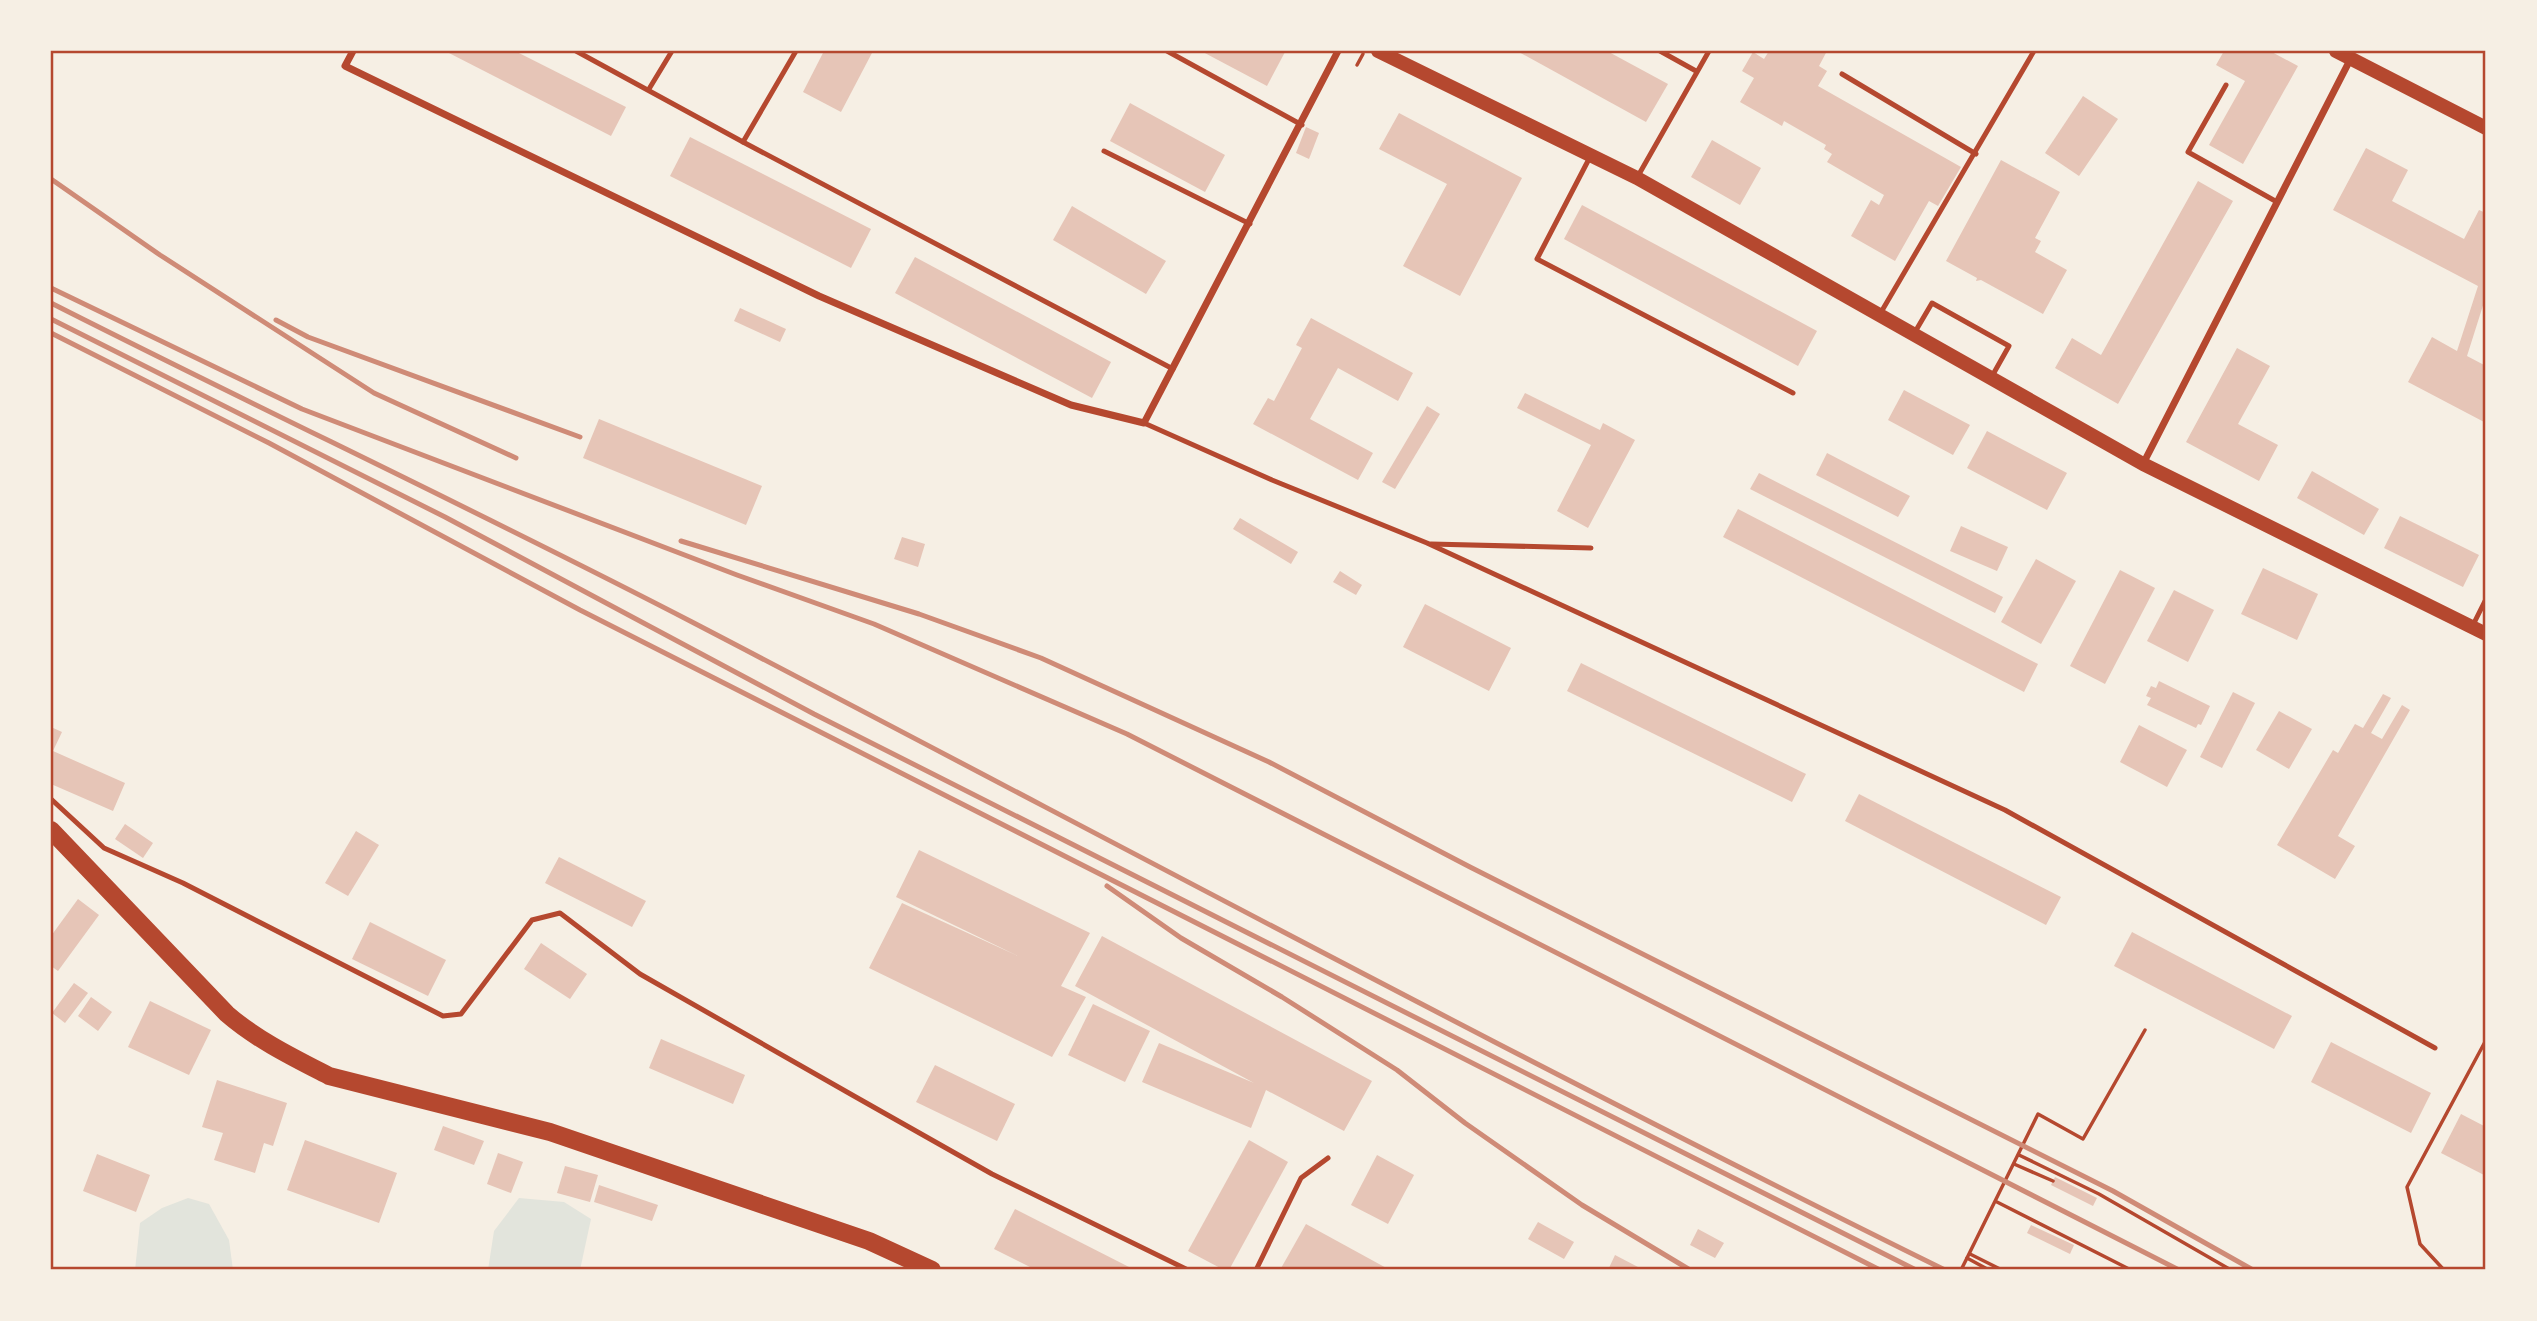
<svg xmlns="http://www.w3.org/2000/svg" width="2537" height="1321" viewBox="0 0 2537 1321" font-family="'Libre Baskerville',serif">
<style>
.green{fill:#e2e4dc}
.building{fill:#e6c5b7}
.lines{fill:none;stroke-linecap:round;stroke-linejoin:round}
.path{stroke:#b5482f;stroke-width:3.5}
.service{stroke:#b5482f;stroke-width:5}
.minor{stroke:#b5482f;stroke-width:7}
.secondary{stroke:#b5482f;stroke-width:14}
.primary{stroke:#b5482f;stroke-width:18}
.rail{stroke:#cf8b77;stroke-width:5}
.neatline{fill:none;stroke:#b5482f;stroke-width:2.5}
</style>
<rect width="100%" height="100%" fill="#f6efe4"/>
<g class="green">
<path d="M188,1198L209,1204L229,1240L233,1270H135L140,1223L162,1208Z"/>
<path d="M519,1198L564,1202L591,1219L580,1270H488L494,1231Z"/>
</g>
<g class="building">
<path d="M445,51H515L626,107L611,136Z"/>
<path d="M824,51H873L841,112L803,92Z"/>
<path d="M1201,51H1283L1285,52L1267,86Z"/>
<path d="M1517,51H1607L1668,84L1646,122Z"/>
<path d="M1769,51H1827L1819,66L1827,71L1818,86L1961,167L1938,206L1929,201L1895,261L1851,236L1871,200L1879,205L1884,195L1827,162L1832,154L1824,149L1826,145L1784,121L1782,126L1740,102L1754,78L1742,71L1753,52L1764,59Z"/>
<path d="M2224,51H2270L2298,66L2243,164L2209,145L2245,81L2216,65Z"/>
<path d="M2083,96L2118,119L2079,176L2045,153Z"/>
<path d="M1130,103L1225,155L1205,192L1110,141Z"/>
<path d="M1399,113L1522,178L1460,296L1403,266L1447,184L1379,149Z"/>
<path d="M1306,127L1319,133L1309,159L1296,153Z"/>
<path d="M690,137L871,229L851,268L670,176Z"/>
<path d="M1712,140L1761,168L1740,205L1691,177Z"/>
<path d="M2366,148L2408,170L2392,201L2464,239L2479,210L2486,213V296L2467,356L2486,366V423L2408,382L2432,337L2457,351L2478,286L2333,210Z"/>
<path d="M2001,160L2060,192L2035,238L2041,241L2035,252L2067,270L2043,314L1981,280L1976,281L1977,278L1946,261Z"/>
<path d="M2198,181L2233,201L2118,404L2055,368L2072,338L2101,355Z"/>
<path d="M1582,205L1817,331L1798,366L1564,239Z"/>
<path d="M1072,206L1166,261L1146,294L1053,240Z"/>
<path d="M915,257L1111,362L1092,398L895,293Z"/>
<path d="M740,308L786,329L780,342L734,321Z"/>
<path d="M1311,318L1413,373L1398,401L1338,368L1310,419L1373,453L1358,480L1253,424L1268,398L1274,401L1302,348L1296,345Z"/>
<path d="M2237,348L2270,366L2238,424L2278,445L2259,481L2186,442Z"/>
<path d="M1904,390L1970,425L1953,455L1888,420Z"/>
<path d="M1525,393L1600,430L1603,423L1635,440L1588,528L1557,511L1591,445L1517,408Z"/>
<path d="M1427,406L1440,414L1395,489L1382,482Z"/>
<path d="M599,419L762,486L746,525L583,458Z"/>
<path d="M1987,431L2067,473L2047,510L1967,468Z"/>
<path d="M1827,453L1910,496L1898,517L1816,475Z"/>
<path d="M2312,471L2379,509L2364,535L2297,498Z"/>
<path d="M1759,473L2003,597L1995,613L1750,489Z"/>
<path d="M1738,509L2038,664L2024,692L1723,537Z"/>
<path d="M2400,516L2479,555L2463,587L2384,548Z"/>
<path d="M1240,518L1298,552L1291,564L1233,529Z"/>
<path d="M1961,526L2008,547L1997,571L1950,551Z"/>
<path d="M902,537L925,544L918,567L894,559Z"/>
<path d="M2036,559L2076,581L2041,644L2001,622Z"/>
<path d="M2263,568L2318,594L2297,640L2241,614Z"/>
<path d="M2120,570L2155,588L2105,684L2070,666Z"/>
<path d="M1340,571L1362,585L1356,595L1333,582Z"/>
<path d="M2174,590L2214,610L2188,662L2147,641Z"/>
<path d="M1425,604L1511,648L1489,691L1403,647Z"/>
<path d="M1581,663L1806,774L1792,802L1567,691Z"/>
<path d="M2159,681L2210,706L2201,725L2198,724L2196,728L2147,705L2151,698L2146,696L2151,686L2156,688Z"/>
<path d="M2233,692L2255,703L2222,768L2200,757Z"/>
<path d="M2383,694L2391,698L2371,733L2382,739L2402,705L2410,710L2338,836L2355,846L2335,879L2277,845L2333,750L2338,753L2355,724L2363,728Z"/>
<path d="M2279,711L2312,729L2289,769L2256,750Z"/>
<path d="M2139,725L2187,750L2167,787L2120,762Z"/>
<path d="M51,727L62,732L53,751L125,783L113,811L51,784Z"/>
<path d="M1859,794L2061,897L2046,925L1845,821Z"/>
<path d="M125,824L153,843L143,858L115,839Z"/>
<path d="M356,831L379,845L348,896L325,883Z"/>
<path d="M919,850L1090,933L1061,986L1086,997L1052,1057L869,968L902,903L1018,956L896,897Z"/>
<path d="M559,857L646,901L632,927L545,883Z"/>
<path d="M78,899L99,915L58,971L51,966V936Z"/>
<path d="M370,922L446,960L428,996L352,959Z"/>
<path d="M2132,932L2292,1016L2274,1049L2114,966Z"/>
<path d="M1102,936L1372,1081L1344,1131L1266,1090L1251,1128L1142,1082L1159,1043L1254,1083L1075,986Z"/>
<path d="M541,943L587,974L570,999L524,969Z"/>
<path d="M74,983L88,993L65,1023L52,1013Z"/>
<path d="M91,997L112,1012L98,1031L78,1016Z"/>
<path d="M150,1001L211,1030L189,1075L128,1047Z"/>
<path d="M1093,1004L1150,1031L1125,1082L1068,1055Z"/>
<path d="M661,1039L745,1075L733,1104L649,1068Z"/>
<path d="M2331,1042L2431,1093L2411,1133L2311,1082Z"/>
<path d="M935,1065L1015,1104L997,1141L916,1102Z"/>
<path d="M217,1080L287,1103L273,1146L264,1143L255,1173L214,1160L223,1133L202,1127Z"/>
<path d="M2461,1114L2486,1127V1176L2441,1153Z"/>
<path d="M443,1126L484,1141L474,1165L434,1150Z"/>
<path d="M305,1140L397,1173L379,1223L287,1190Z"/>
<path d="M1249,1140L1288,1162L1229,1270H1224L1188,1251Z"/>
<path d="M498,1153L523,1162L511,1193L487,1184Z"/>
<path d="M97,1154L150,1175L136,1212L83,1191Z"/>
<path d="M1377,1155L1414,1175L1388,1224L1351,1205Z"/>
<path d="M565,1166L598,1175L590,1202L557,1193Z"/>
<path d="M2055,1177L2097,1198L2093,1206L2051,1185Z"/>
<path d="M599,1185L658,1205L652,1221L594,1202Z"/>
<path d="M1015,1209L1131,1268L1130,1270H1036L994,1249Z"/>
<path d="M1538,1222L1574,1242L1564,1259L1528,1239Z"/>
<path d="M1306,1224L1390,1270H1280Z"/>
<path d="M2031,1225L2074,1245L2070,1254L2027,1233Z"/>
<path d="M1698,1229L1724,1243L1715,1258L1690,1245Z"/>
<path d="M1615,1255L1638,1267L1637,1270H1608Z"/>
</g>
<g class="lines">
<g class="path">
<path d="M1357,65L1363,54"/>
<path d="M2019,1155L2099,1194L2231,1270"/>
<path d="M2014,1164L2053,1181"/>
<path d="M1997,1202L2131,1270"/>
<path d="M1970,1254L2002,1270"/>
<path d="M1961,1270L1967,1258"/>
<path d="M1989,1270L1967,1258L2038,1114L2083,1139L2145,1030"/>
<path d="M2444,1270L2420,1244L2407,1187L2486,1040"/>
</g>
<g class="service">
<path d="M576,51L743,142L1173,369"/>
<path d="M1167,51L1302,125"/>
<path d="M1660,51L1696,71"/>
<path d="M1842,74L1976,154"/>
<path d="M2226,85L2188,152L2277,202"/>
<path d="M649,89L672,51"/>
<path d="M743,142L796,51"/>
<path d="M1104,151L1250,224"/>
<path d="M1590,157L1537,259L1793,393"/>
<path d="M1638,176L1709,51"/>
<path d="M1880,314L2034,51"/>
<path d="M1915,332L1932,303L2009,346L1991,378"/>
<path d="M1144,423L1272,480L1427,543L2005,810L2435,1048"/>
<path d="M1431,544L1591,548"/>
<path d="M2472,627L2486,599"/>
<path d="M51,799L104,848L183,883L443,1016L461,1014L532,920L560,913L640,974L854,1096L992,1174L1188,1270"/>
<path d="M1256,1270L1301,1178L1328,1158"/>
</g>
<g class="minor">
<path d="M353,51L345,66L819,296L1071,405L1144,423L1338,51"/>
<path d="M2143,464L2351,58"/>
</g>
<g class="secondary">
<path d="M1378,51L1637,178L2143,464L2486,634"/>
<path d="M2336,51L2486,128"/>
</g>
<path class="primary" d="M51,830L227,1014C257,1040 294,1058 329,1076L550,1132L869,1241L932,1270"/>
<g class="rail">
<path d="M51,179L160,255L374,393L516,458"/>
<path d="M51,288L302,409L737,575L874,624L1127,734L2179,1270"/>
<path d="M51,303C264,411 480,512 692,622C1109,839 1523,1062 1945,1270"/>
<path d="M51,319L445,517L814,714L1916,1270"/>
<path d="M276,320L308,337L580,437"/>
<path d="M51,333L269,443L580,610L1880,1270"/>
<path d="M681,541L919,614L1041,658L1269,762L1470,867L2113,1191L2253,1270"/>
<path d="M1107,886L1181,938L1282,997L1397,1070L1465,1123L1582,1205L1690,1270"/>
</g>
</g>
<rect width="2537" height="1321" fill="none" stroke="#f6efe4" stroke-width="105"/>
<rect x="52" y="52" width="2432" height="1216" class="neatline"/>
</svg>
